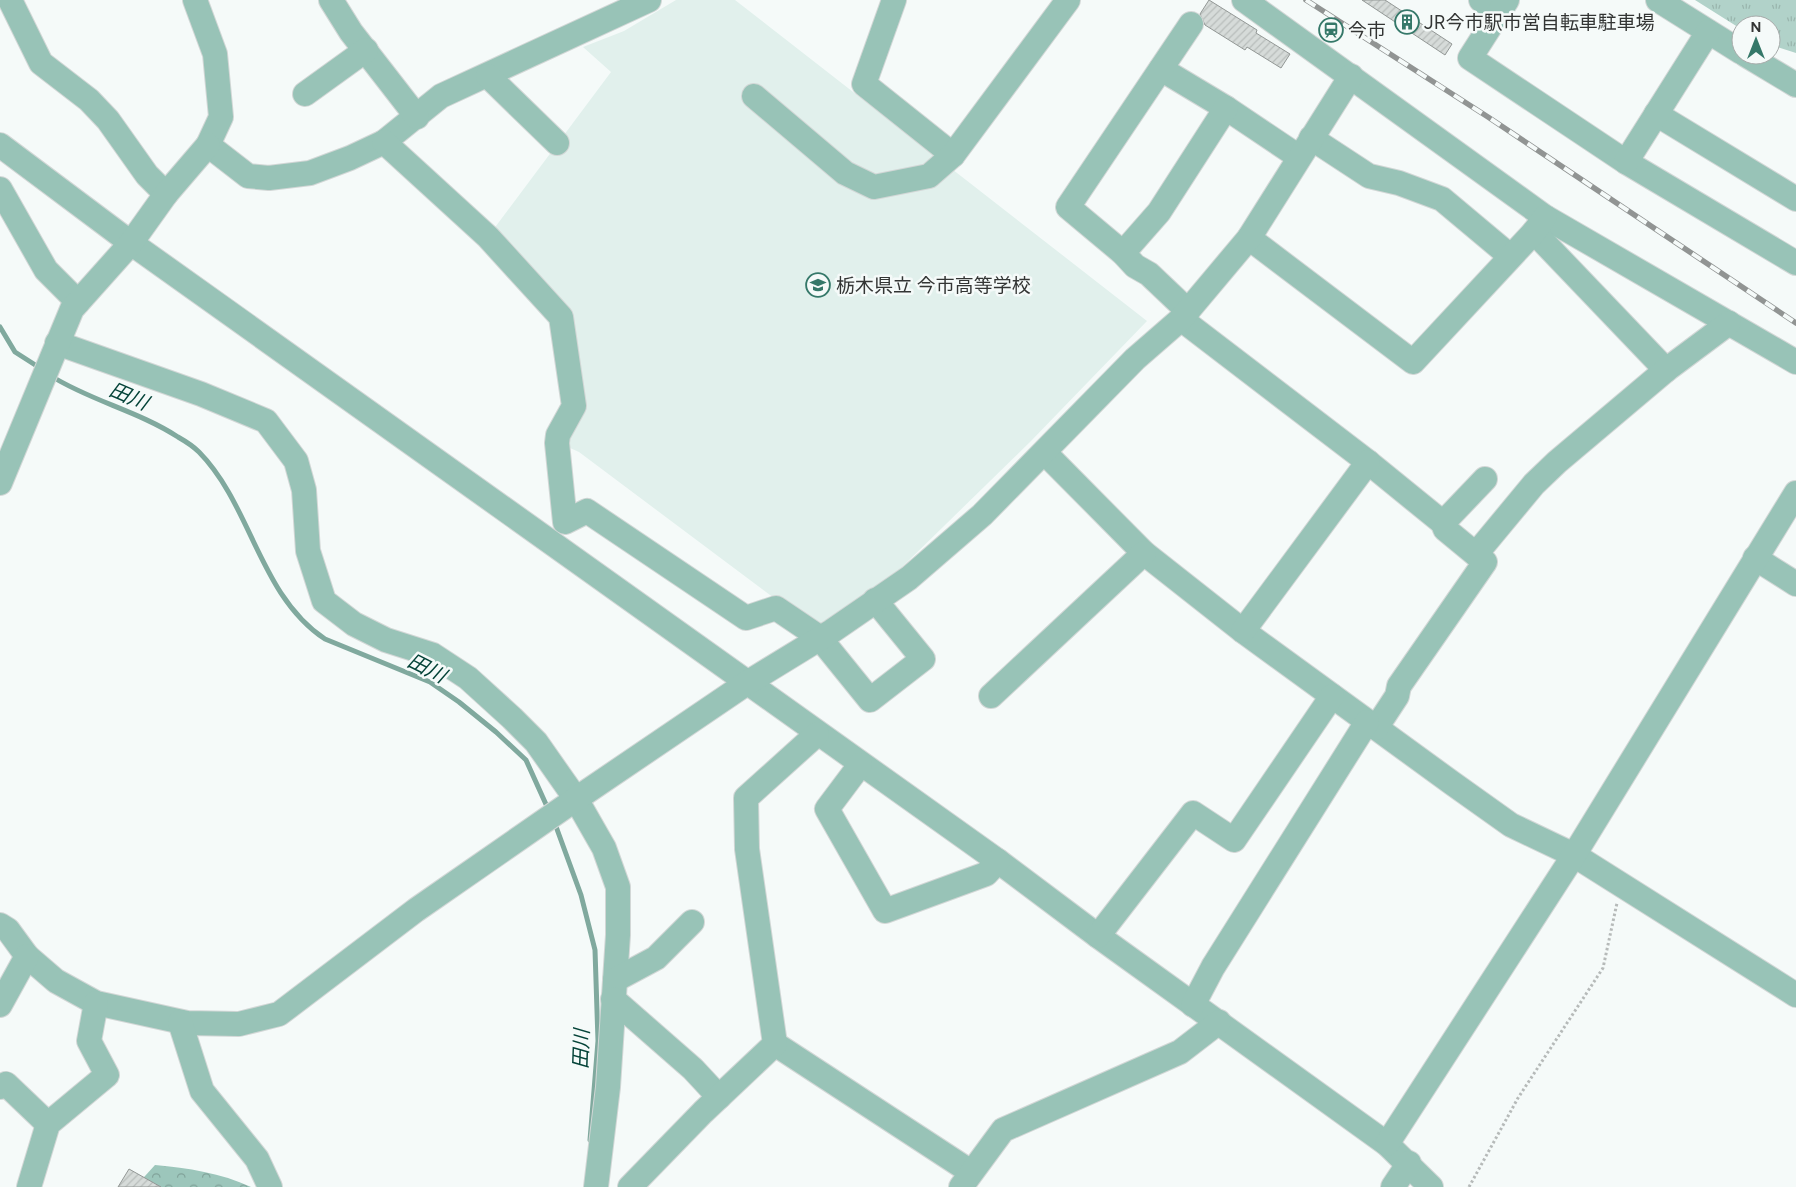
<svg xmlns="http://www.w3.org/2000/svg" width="1796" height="1187" viewBox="0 0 1796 1187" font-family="Figtree,'Noto Sans JP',sans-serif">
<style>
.built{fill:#e1f0ec}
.forest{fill:url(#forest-crowns)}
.park{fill:url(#park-tufts)}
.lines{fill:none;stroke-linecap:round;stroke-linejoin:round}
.stream{stroke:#80a99e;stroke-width:5}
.building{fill:url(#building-hatch);stroke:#929795}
.minor-casing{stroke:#d2d7d6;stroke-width:26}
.path{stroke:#b6bab9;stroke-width:3;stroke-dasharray:2.5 2.5;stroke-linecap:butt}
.minor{stroke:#98c3b7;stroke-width:24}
.rail-casing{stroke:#919493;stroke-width:5.5}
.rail{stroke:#f5faf9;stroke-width:4;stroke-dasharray:11;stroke-linecap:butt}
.labels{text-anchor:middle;stroke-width:5;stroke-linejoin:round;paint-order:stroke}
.poi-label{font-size:19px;fill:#333534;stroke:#f5faf9;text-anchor:start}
.water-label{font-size:20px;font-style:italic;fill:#044338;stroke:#f5faf9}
</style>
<defs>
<pattern id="forest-crowns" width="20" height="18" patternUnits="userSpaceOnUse" patternTransform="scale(1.25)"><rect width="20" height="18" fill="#9cc6bb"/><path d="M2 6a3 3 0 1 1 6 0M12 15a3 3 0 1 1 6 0" fill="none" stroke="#80a299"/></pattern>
<pattern id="park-tufts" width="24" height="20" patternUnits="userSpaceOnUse" patternTransform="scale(1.25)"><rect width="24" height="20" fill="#b1d2c9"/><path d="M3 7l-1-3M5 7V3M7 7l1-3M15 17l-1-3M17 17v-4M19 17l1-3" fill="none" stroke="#99b5ad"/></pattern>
<pattern id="building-hatch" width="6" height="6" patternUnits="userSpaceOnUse" patternTransform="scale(1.25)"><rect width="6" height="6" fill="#d6dbd9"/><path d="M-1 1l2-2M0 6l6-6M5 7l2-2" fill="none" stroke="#b8bdbb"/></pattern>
</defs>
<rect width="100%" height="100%" fill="#f5faf9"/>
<path class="built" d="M676,0H735L1147,321L1031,441L900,569L818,631L579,452L559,443L561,436L564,316L490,234L611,72L583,47L624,31Z"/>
<path class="forest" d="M155,1165C188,1168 221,1173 251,1187H135Z"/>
<path class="park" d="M1695,0H1796V53L1771,45V25H1741V29Z"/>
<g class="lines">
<g class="stream">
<path d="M0,327L15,352L40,368"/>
<path d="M51,376C91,401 138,411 178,437C185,441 193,446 199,452C252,506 259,595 325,639L430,682L459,702L496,732L526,760L549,811"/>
<path d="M554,821L581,895L595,950L598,1041L590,1140"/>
</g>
</g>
<g class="building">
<path d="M1209,0L1257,30L1256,33L1290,54L1281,68L1247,47L1245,50L1205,25L1200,14Z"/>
<path d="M1362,0H1385L1452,44L1445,55Z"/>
<path d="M129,1169L161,1187H118Z"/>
</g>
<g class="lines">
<g class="minor-casing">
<g id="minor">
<path d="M10,0L41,63L89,100L108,120L147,175L166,194"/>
<path d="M195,0L215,54L221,117L208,145L248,176L269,178L310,173L350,158L384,142L441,96L649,0"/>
<path d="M331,0L351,32L417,117"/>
<path d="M894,0L864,84L953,155"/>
<path d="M1244,0L1545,217L1796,362"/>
<path d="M1481,0L1500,12"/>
<path d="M1507,0L1470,58L1626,162L1796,263"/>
<path d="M1658,0L1741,52"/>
<path d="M1746,55L1796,85"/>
<path d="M1161,69L1226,108L1299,157"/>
<path d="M488,76L557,143"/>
<path d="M305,94L366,50"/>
<path d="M754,96L845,173L874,187L929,176L953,155L1068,0"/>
<path d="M1656,114L1796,199"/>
<path d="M1311,138L1369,176L1399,183L1442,199L1510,256"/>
<path d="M384,142L488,237L561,317L574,406L558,435L557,443L565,522L587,511L746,618L776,608L819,637L870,700L923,659L875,600"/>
<path d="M0,145L131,243L998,861L1098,936L1387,1144L1431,1187"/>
<path d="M1626,162L1708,32"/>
<path d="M0,189L46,270L78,302"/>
<path d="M1534,232L1666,370"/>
<path d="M1249,238L1413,362L1534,232L1545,217"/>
<path d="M1123,253L1159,212L1226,108"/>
<path d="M1188,311L1149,274L1135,266L1123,253L1068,207L1191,24"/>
<path d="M1181,319L1368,462L1443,523"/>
<path d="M57,343L201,394L266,421L296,461L304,490L308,551L324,601L354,624L386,640L433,655L468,678L512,718L536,742L576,799L604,848L618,887V935L608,1087L596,1187"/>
<path d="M1045,453L1144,553L1243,631L1452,783L1511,825L1574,855L1796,995"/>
<path d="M0,483L72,309L131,243L166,194L208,145"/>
<path d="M1476,554L1534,484L1557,462L1666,370L1729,323"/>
<path d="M1755,558L1796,584"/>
<path d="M1243,631L1368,462"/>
<path d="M991,696L1144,553"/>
<path d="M1376,728L1397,696L1399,686L1485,562L1445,529L1443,523L1485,479"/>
<path d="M860,765L827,809L885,911L986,874L998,861"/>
<path d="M0,925L8,930L27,956L56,981L96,1003L187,1023L239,1024L279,1014L416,910L576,799L747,683L832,631L909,578L982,515L1135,359L1181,319L1249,238L1351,76"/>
<path d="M1098,936L1193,813L1234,840L1332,696"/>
<path d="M615,980L656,958L692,922"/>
<path d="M613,999L693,1069L719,1097"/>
<path d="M0,1005L27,956"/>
<path d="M1193,1005L1213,967L1367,722"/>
<path d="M180,1022L202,1091L257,1159L270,1187"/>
<path d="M775,1044L971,1172"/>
<path d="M0,1087L6,1084L48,1124"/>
<path d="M1387,1144L1574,855L1796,493"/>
<path d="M29,1187L48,1124L107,1075L89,1041L96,1003"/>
<path d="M630,1187L703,1112L775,1044L747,849L746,798L817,734"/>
<path d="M961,1187L1003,1130L1180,1052L1219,1022"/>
<path d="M1393,1187L1409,1163"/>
</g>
</g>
<path class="path" d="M1469,1187L1518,1098L1603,968L1617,903"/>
<use href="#minor" class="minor"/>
<g class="rail-casing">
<path id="rail" d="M1306,0L1488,117L1796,323"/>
</g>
<use href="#rail" class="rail"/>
</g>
<defs>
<g id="building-ring" transform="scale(1.25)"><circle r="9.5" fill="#f5faf9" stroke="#357869" stroke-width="1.5"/><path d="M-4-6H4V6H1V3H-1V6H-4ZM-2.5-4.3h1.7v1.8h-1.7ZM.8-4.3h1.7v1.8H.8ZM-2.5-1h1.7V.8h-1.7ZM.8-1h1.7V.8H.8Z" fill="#357869"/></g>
<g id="station-ring" transform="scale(1.25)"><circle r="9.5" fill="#f5faf9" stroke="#357869" stroke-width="1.5"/><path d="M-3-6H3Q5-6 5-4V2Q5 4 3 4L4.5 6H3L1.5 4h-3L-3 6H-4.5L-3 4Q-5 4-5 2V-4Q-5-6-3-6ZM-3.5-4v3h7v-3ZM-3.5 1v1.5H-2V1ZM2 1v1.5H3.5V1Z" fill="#357869"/></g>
<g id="school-ring" transform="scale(1.25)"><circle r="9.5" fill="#f5faf9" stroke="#357869" stroke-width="1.5"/><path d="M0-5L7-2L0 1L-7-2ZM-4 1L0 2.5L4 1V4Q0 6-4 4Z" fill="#357869"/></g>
</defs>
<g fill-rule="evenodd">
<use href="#building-ring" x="1407" y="22"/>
<use href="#station-ring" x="1331" y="30"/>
<use href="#school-ring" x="818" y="285"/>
</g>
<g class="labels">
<g class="poi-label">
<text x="1424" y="29">JR今市駅市営自転車駐車場</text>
<text x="1348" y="37">今市</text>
<text x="836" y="292">栃木県立 今市高等学校</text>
</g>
<g class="water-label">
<text transform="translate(129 396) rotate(23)" y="7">田川</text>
<text transform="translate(427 668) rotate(27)" y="7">田川</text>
<text transform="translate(581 1049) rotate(-88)" y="7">田川</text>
</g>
</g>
<g transform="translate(1756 40)"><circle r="24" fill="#f5faf9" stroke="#a7abaa"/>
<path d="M0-4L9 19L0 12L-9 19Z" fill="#357869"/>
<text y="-8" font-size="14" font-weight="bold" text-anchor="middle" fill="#333534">N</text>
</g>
</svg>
